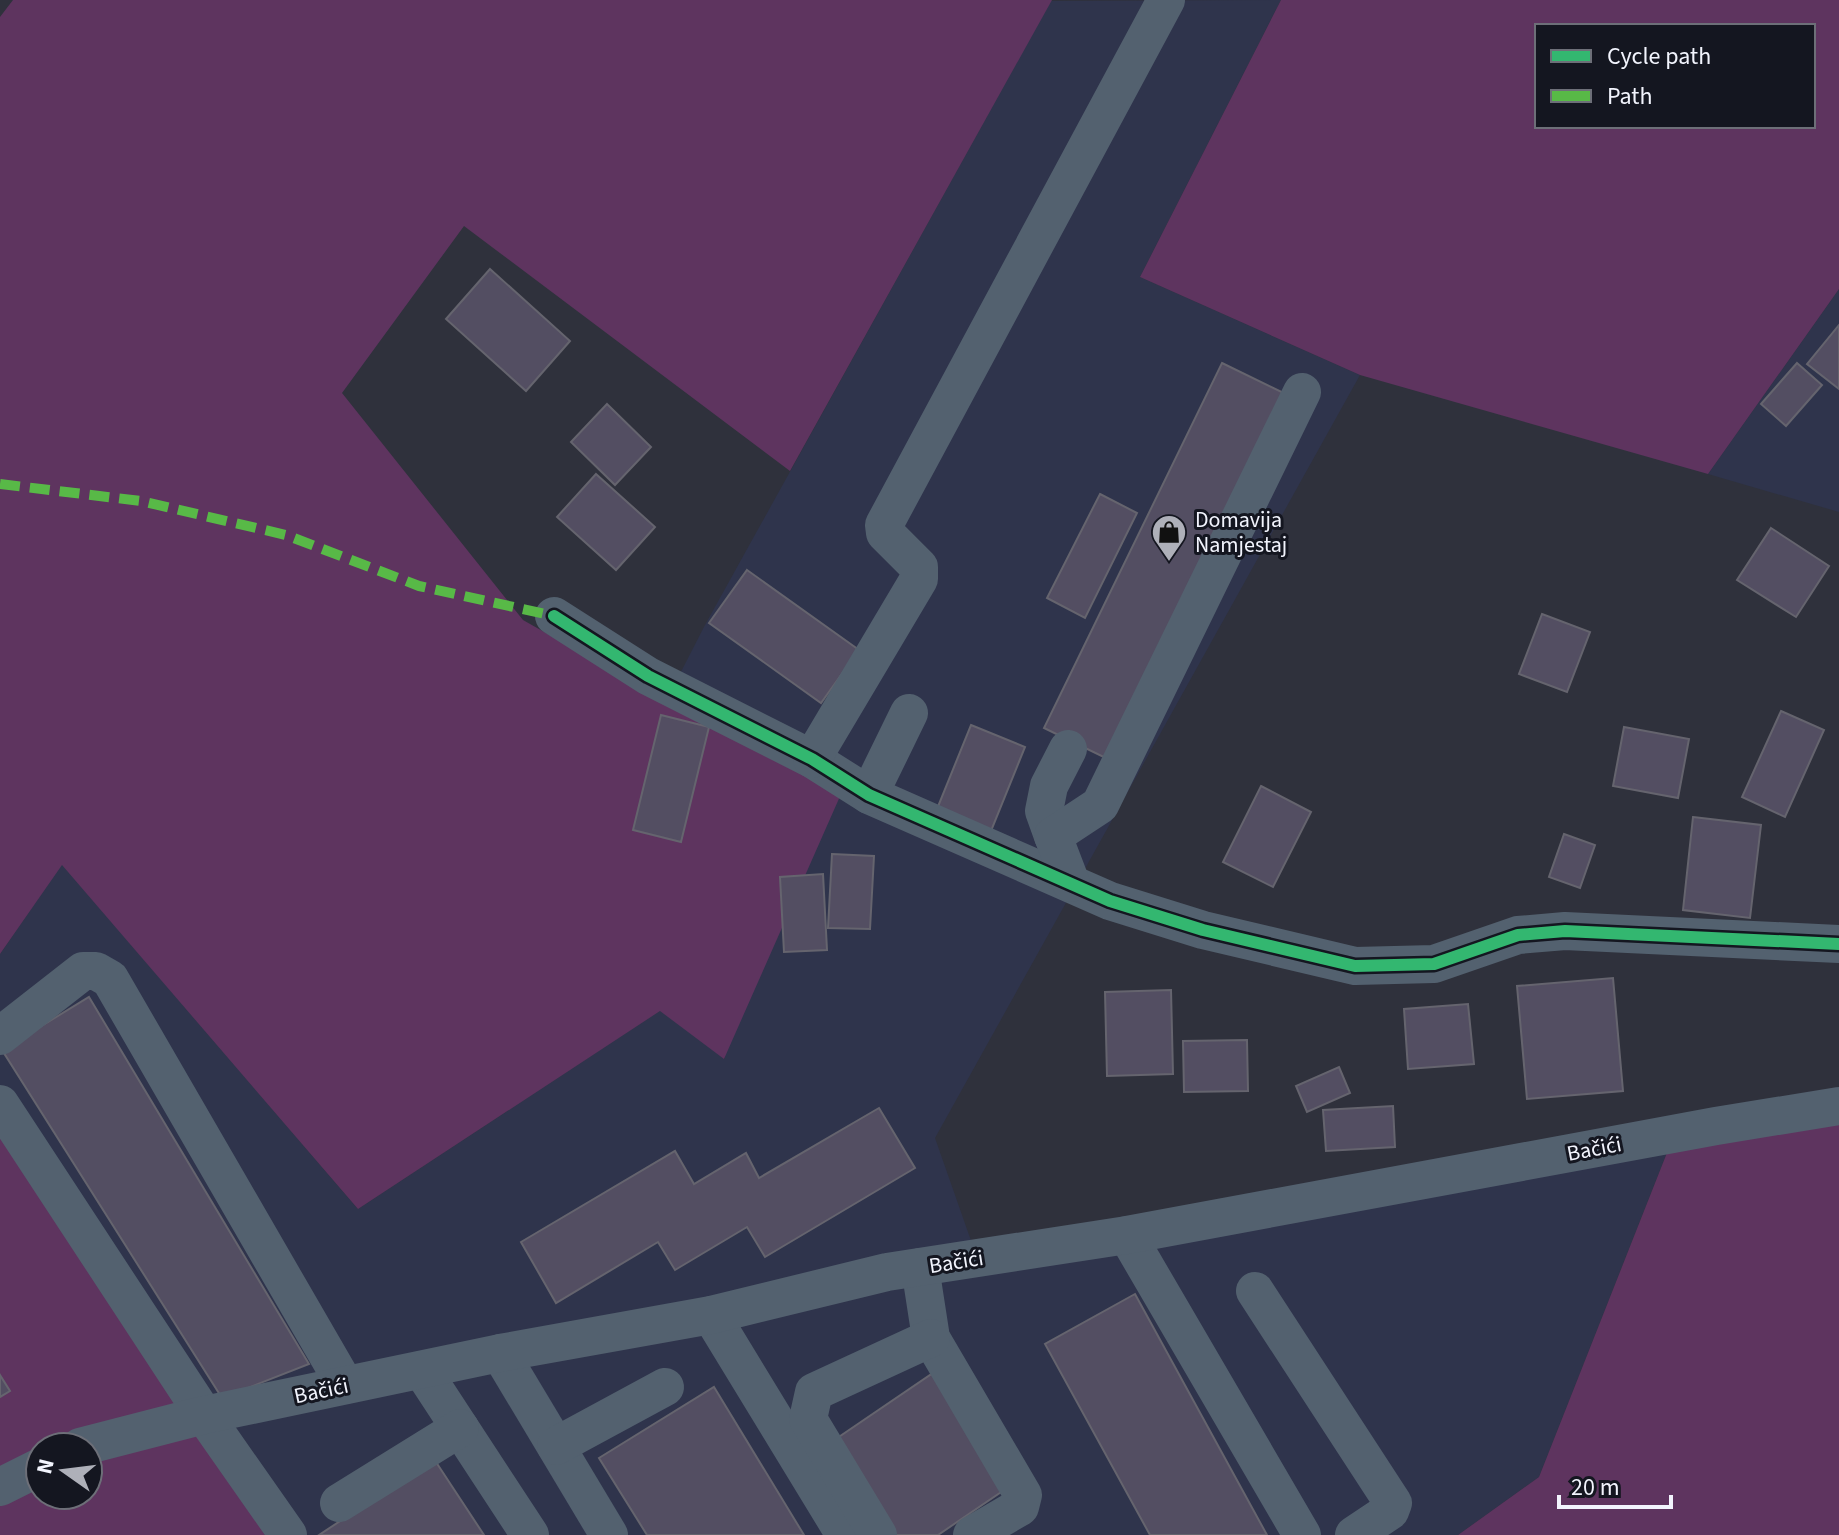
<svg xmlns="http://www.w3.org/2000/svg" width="1839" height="1535" viewBox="0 0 1839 1535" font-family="'Source Sans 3',sans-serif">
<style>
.built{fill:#2f344c}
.green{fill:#5e345f;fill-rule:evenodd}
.building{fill:#534e62;stroke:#65646e;stroke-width:2}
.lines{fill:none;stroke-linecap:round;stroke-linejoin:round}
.minor{stroke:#53616f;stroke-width:38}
.quiet{stroke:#58b947;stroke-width:10;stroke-dasharray:20 10;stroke-linecap:butt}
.cycleway-casing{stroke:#141620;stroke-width:17}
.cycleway{stroke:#33b770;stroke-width:12}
.labels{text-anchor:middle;stroke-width:6;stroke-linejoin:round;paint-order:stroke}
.poi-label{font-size:22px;fill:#f2f4fd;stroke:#141620;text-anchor:start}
.street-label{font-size:22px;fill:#f2f4fd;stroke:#141620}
</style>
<rect width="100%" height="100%" fill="#2f313c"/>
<g class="built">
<path d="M1281,0L1140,277L1360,375L935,1138L982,1272L1672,1140L1539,1477L1458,1535H265L0,1100V954L62,864L358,1209L661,1010L725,1059L666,701L705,625L1051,1Z"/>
<path d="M1839,289V512L1708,474Z"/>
</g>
<g class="green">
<path d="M13,0H1052L790,471L464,226L342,393L523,620L666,701L845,785L724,1059L660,1011L358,1209L62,865L0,954V17Z"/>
<path d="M1281,0H1839V289L1708,474L1360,375L1140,277ZM1813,26V126H1537V26Z"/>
<path d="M0,1100L265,1535H0ZM40,1447H88V1495H40Z"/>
<path d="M1839,1113V1535H1458L1539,1477L1672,1140Z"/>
</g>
<g class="building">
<path d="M490,269L570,341L526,391L446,319Z"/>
<path d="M1839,325V389L1807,364Z"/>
<path d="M1222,363L1294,398L1116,763L1044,728Z"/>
<path d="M1797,363L1822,385L1786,426L1761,404Z"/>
<path d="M607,404L651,447L615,485L571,442Z"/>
<path d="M596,474L655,527L616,570L557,517Z"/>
<path d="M1100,494L1137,513L1085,618L1047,598Z"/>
<path d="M1771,528L1829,566L1796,617L1737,580Z"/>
<path d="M747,570L859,650L821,703L709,623Z"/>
<path d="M1542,614L1590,632L1567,692L1519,674Z"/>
<path d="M1781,711L1824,730L1785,817L1742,797Z"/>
<path d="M661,715L709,727L681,842L633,830Z"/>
<path d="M971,725L1025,747L991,831L937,809Z"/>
<path d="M1624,727L1689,739L1678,798L1613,786Z"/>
<path d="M1261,786L1311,812L1273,887L1223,862Z"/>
<path d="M1693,817L1761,825L1750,918L1683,910Z"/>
<path d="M1564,834L1595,845L1580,888L1549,877Z"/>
<path d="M832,854L874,856L870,929L828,928Z"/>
<path d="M823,874L827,950L784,952L780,877Z"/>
<path d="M1613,978L1623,1091L1527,1099L1517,986Z"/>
<path d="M1171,990L1173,1074L1107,1076L1105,992Z"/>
<path d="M89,997L309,1364L222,1398L2,1050Z"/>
<path d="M1468,1004L1474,1064L1408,1069L1404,1009Z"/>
<path d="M1247,1040L1248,1091L1184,1092L1183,1041Z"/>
<path d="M1339,1067L1350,1093L1307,1112L1296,1086Z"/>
<path d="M1393,1106L1395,1147L1326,1151L1323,1110Z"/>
<path d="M879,1108L915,1168L765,1257L747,1227L675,1270L658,1242L556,1303L521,1242L675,1151L694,1184L746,1153L759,1178Z"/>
<path d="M1135,1294L1267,1535H1150L1045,1344Z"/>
<path d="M933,1373L1010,1486L938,1535H892L830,1443Z"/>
<path d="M0,1375L10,1391L0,1397Z"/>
<path d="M714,1387L804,1535H647L599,1458Z"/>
<path d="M434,1459L484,1535H319Z"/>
</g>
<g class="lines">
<g class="minor">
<path d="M554,616L648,676L812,759L869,795L1110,901L1203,930L1355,966L1434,964L1518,935L1565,931L1839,944"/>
<path d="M812,759L919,579V567L885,533L884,525L1166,0"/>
<path d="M869,795L909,713"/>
<path d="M1053,836L1044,811L1049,786L1068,749"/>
<path d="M1071,883L1053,836L1100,805L1302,392"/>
<path d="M0,1036L83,971H96L110,979L345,1385"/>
<path d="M0,1104L204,1415L288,1535"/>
<path d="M1127,1235L1302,1535"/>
<path d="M920,1267L931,1338L1023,1495L1020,1507L972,1535"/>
<path d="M1255,1291L1393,1503L1390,1511L1354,1535"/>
<path d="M711,1315L845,1535"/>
<path d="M500,1353L609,1535"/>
<path d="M422,1370L530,1535"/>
<path d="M556,1446L665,1387"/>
<path d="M80,1447L204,1415L500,1353L711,1315L887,1272L1127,1235L1716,1126L1839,1106"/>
<path d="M0,1487L40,1467"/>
<path d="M339,1503L460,1428"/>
<path d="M878,1535L808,1419L814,1392L931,1338"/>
</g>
<path class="quiet" d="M0,484L141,501L286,535L419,586L554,616"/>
<g class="cycleway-casing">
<path id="cycleway" d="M554,616L648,676L812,759L869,795L1110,901L1203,930L1355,966L1434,964L1518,935L1565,931L1839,944"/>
</g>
<use href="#cycleway" class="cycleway"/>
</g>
<defs>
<g id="shop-pin" transform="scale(1.8)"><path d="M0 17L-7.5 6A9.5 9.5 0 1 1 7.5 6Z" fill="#aeb0b9" stroke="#141620"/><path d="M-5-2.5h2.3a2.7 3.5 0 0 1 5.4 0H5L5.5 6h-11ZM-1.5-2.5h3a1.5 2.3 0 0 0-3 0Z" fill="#111"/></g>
</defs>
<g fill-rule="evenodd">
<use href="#shop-pin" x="1169" y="532"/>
</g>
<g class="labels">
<g class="poi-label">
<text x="1195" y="527">Domavija<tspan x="1195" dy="25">Namjestaj</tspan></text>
</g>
<g class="street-label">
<text transform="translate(1594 1148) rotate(-11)" y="8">Bačići</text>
<text transform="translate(956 1261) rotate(-9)" y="8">Bačići</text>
<text transform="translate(321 1390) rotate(-12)" y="8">Bačići</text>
</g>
</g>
<rect x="1535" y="24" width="280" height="104" fill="#141620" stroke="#6d6f78" stroke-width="2"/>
<rect x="1551" y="50" width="40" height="12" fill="#33b770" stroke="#6d6f78" stroke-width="2"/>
<text x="1607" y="64" font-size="24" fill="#f2f4fd">Cycle path</text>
<rect x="1551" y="90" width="40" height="12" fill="#58b947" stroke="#6d6f78" stroke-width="2"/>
<text x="1607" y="104" font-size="24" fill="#f2f4fd">Path</text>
<g transform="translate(64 1471) rotate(284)"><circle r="38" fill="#141620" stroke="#6d6f78" stroke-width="2"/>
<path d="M0-6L14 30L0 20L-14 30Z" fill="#aeb0b9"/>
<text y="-12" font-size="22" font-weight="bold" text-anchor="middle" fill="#f2f4fd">N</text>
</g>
<path d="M1559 1495v12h112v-12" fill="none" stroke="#f2f4fd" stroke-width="4"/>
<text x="1571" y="1495" font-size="24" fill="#f2f4fd" stroke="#141620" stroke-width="6" paint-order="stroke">20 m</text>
</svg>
